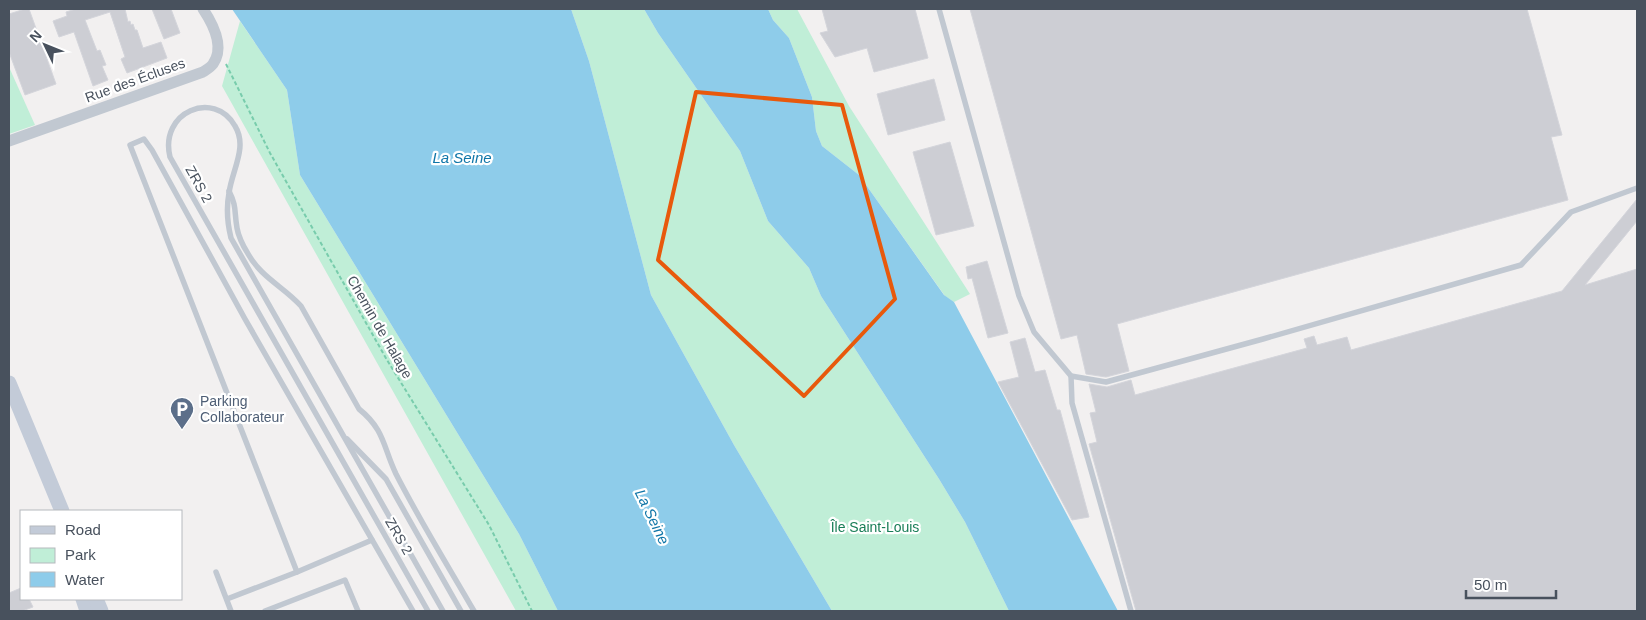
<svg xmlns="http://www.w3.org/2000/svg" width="1646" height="620" viewBox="0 0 1646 620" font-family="Arial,sans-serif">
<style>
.green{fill:#c0eed7}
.water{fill:#8eccea}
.building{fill:#cdced4;stroke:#d4d5db}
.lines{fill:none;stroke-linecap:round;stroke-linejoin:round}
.path{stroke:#78ccac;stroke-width:2;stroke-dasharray:4 2.5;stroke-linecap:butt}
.service{stroke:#c1c8d1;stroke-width:5.5}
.minor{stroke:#c1c8d1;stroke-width:11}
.secondary{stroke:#c3cbd8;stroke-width:15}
.marked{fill:none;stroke:#e8590c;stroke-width:4;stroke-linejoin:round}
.labels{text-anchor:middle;stroke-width:4.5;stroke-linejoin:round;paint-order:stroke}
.street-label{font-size:14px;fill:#48515d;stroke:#fff}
.service-label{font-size:14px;fill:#4e5e75;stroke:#fff;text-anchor:start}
.park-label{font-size:14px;fill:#197e57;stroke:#fff}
.water-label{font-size:15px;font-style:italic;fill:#1076a8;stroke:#fff}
</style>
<rect width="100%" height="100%" fill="#f2f0f0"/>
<g class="green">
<path d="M571,9H644L658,33L740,151L768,221L809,268L821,296L939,479L965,522L1009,611H832L734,445L651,295L589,61Z"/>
<path d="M768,9H797L849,106L970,294L954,302L945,296L859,175L822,146L816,131L812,97L789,38L773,20Z"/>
<path d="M240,21L287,90L300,175L519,534L558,611H516L222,86Z"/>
<path d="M9,67L35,125L9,134Z"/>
</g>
<g class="water">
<path d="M232,9H571L589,61L651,295L734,445L832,611H558L519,534L300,175L287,90Z"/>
<path d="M644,9H768L773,20L789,38L812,97L816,131L822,146L859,175L944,295L954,302L1118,611H1009L965,522L939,479L821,296L809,268L768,221L740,151L658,33Z"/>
</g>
<g class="building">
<path d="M25,9H29L56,84L25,95L9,52V14Z"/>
<path d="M76,9H125L128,22L130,21L131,25L133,24L135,30H137L143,48L161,42L167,58L127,73L121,59L125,57L110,12L85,20L97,51L100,50L106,65L102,66L108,80L93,86L74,32L59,37L53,21L67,16L66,12Z"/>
<path d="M152,9H171L180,33L164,39Z"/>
<path d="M822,9H915L928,58L874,72L867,48L835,57L820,33L828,31Z"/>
<path d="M970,9H1527L1562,135L1551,137L1568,200L1117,324L1129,371L1106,377L1086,374L1077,335L1061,339Z"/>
<path d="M934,79L945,120L888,135L877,94Z"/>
<path d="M950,142L974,226L936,235L913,152Z"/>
<path d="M1637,199V221L1585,285L1637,269V611H1136L1089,444L1097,442L1090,413L1096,412L1089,384L1107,387L1131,380L1135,395L1307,348L1304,339L1314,336L1317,345L1347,337L1351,350L1562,291Z"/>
<path d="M987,261L1008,333L988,338L972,278L968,279L966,267Z"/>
<path d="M1025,338L1035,372L1045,370L1057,410H1060L1089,517L1072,520L998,382L1019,377L1010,342Z"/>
<path d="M21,588V599H29L33,607L22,611H9V593Z"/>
</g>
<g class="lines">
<path class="path" d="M226,64L270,153L387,360L489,525L532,611"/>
<g class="service">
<path d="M939,9L1019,296L1034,332L1071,376L1106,382L1263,339L1521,265L1571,212L1637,188"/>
<path d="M229,191C237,207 234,211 237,228C238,235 243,246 247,252C261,278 283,286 301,306L359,409C385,430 383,447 396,474C420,521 448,566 474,611"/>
<path d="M1071,376L1072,403L1131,611"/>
<path d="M347,439L386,479L461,611"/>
<path d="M216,572L231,611"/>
<path d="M297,572L372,540"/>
<path d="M227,599L297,572L130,145L144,139L152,150L245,319L413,611"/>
<path d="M265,611L345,580L358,611"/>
<path d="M428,611L170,157C159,112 214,89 235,126C248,147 232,170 229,193C226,209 227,222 231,238L443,611"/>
</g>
<path class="minor" d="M9,141L203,72C206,70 211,67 213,64C225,47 213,24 203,9"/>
<g class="secondary">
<path d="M9,383L62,511"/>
<path d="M83,599L87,611"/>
<path d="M96,599L101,611"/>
</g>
</g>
<path class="marked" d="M696,92L842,105L895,299L804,396L658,260Z"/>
<defs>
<g id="parking-pin" transform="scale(1.25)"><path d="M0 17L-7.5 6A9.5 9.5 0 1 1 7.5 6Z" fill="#5c6f8a" stroke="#fff"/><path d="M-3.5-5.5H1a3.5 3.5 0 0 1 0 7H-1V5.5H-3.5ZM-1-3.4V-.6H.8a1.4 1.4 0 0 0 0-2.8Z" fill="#fff"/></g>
</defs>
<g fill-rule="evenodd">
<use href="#parking-pin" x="182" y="409"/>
</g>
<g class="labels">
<g class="street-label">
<text transform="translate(135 80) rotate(-20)" y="5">Rue des Écluses</text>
<text transform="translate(199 184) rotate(61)" y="5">ZRS 2</text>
<text transform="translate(380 327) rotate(60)" y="5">Chemin de Halage</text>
<text transform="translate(399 536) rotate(60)" y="5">ZRS 2</text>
</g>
<g class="service-label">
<text x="200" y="406">Parking<tspan x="200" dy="16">Collaborateur</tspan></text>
</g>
<g class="park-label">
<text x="875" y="532">Île Saint-Louis</text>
</g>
<g class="water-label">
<text x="462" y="163">La Seine</text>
<text transform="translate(652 517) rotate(64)" y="5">La Seine</text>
</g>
</g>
<rect width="1646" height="620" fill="none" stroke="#48515d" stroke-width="20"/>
<rect x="20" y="510" width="162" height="90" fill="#ffffff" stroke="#b6b9be"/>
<rect x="30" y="526" width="25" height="8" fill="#c3cbd8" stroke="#b6b9be"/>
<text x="65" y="535" font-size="15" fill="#48515d">Road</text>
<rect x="30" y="548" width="25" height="15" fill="#c0eed7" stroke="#b6b9be"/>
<text x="65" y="560" font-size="15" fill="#48515d">Park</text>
<rect x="30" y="572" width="25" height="15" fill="#8eccea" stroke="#b6b9be"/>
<text x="65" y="585" font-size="15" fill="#48515d">Water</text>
<g transform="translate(45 45) rotate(313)" stroke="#ffffff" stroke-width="4" paint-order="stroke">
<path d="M0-4L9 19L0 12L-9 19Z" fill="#48515d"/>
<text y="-8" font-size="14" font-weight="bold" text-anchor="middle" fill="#48515d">N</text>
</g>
<path d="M1466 590v8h90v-8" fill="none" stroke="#48515d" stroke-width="2.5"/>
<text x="1474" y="590" font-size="15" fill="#48515d" stroke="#ffffff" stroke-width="4" paint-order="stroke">50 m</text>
</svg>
